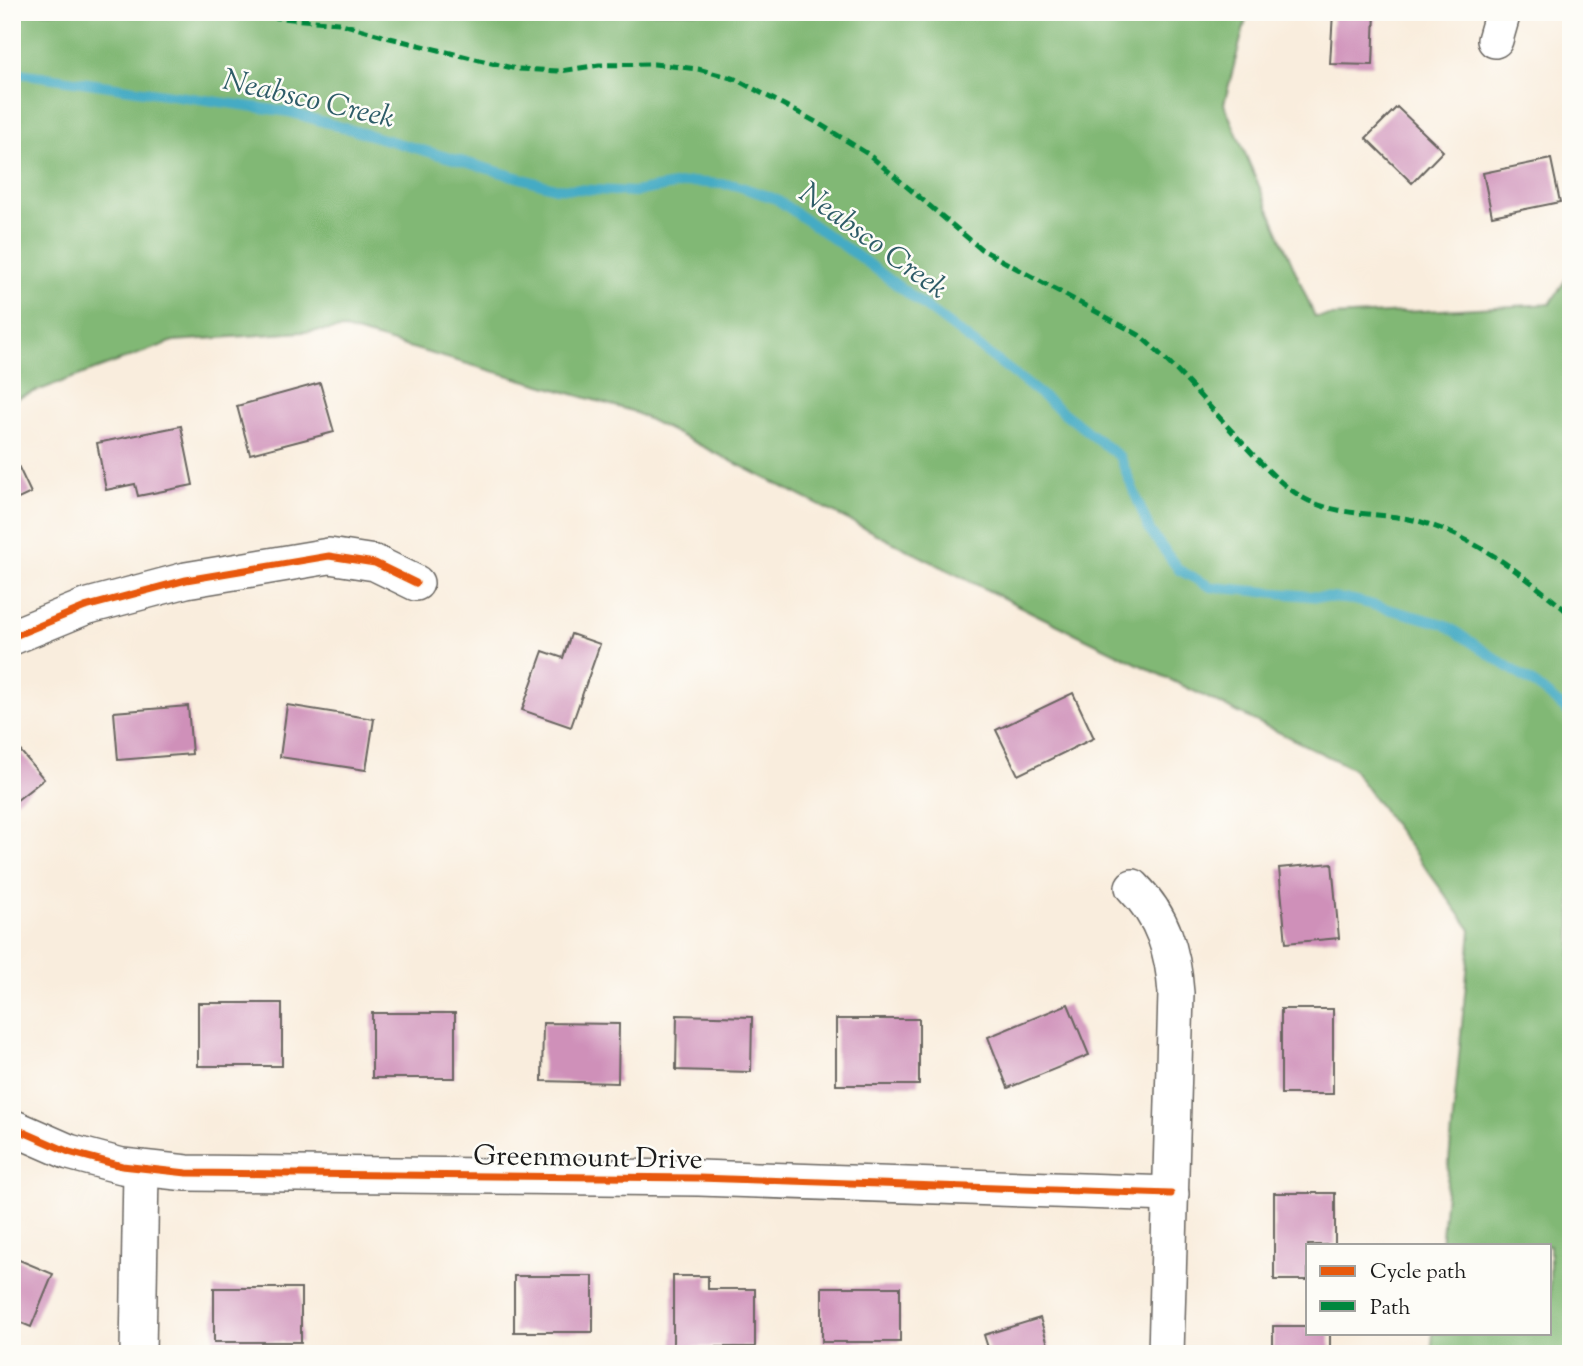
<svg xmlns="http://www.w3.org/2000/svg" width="1583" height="1366" viewBox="0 0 1583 1366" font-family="'Sorts Mill Goudy',serif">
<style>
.forest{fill:#81b874;stroke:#4e6a48;stroke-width:2}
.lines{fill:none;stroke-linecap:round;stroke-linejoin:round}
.stream{stroke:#44abc4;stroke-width:10}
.building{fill:#cf90b9}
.minor-casing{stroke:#696560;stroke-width:38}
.minor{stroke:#fff;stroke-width:35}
.quiet{stroke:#00873e;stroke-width:5;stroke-dasharray:10 5;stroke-linecap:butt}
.cycleway-casing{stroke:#fdfcf7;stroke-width:11}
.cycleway{stroke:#e8590c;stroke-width:7}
.labels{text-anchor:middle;stroke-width:5;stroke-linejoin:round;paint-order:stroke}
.street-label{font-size:28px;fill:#1c1c1c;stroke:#fdfcf7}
.water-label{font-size:30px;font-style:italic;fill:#2e5c68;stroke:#fdfcf7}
</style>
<rect width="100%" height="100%" fill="#fdfcf7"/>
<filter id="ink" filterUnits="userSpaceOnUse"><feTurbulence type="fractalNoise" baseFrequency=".0143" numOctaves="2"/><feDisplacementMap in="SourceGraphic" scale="14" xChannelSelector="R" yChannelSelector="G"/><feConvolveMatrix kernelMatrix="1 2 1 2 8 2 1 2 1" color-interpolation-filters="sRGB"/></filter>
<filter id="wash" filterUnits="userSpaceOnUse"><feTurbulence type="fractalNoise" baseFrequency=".00686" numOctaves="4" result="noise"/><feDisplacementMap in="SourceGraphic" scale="28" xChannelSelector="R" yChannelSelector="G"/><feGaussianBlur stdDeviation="1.57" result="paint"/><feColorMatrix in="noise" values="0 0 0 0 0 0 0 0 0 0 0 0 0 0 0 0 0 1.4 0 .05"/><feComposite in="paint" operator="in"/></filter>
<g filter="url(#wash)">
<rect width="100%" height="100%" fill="#f9eddd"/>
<path class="forest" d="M12,12H1248L1224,104L1315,317L1550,304L1571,271V1354H1431L1433,1333H1550V1245H1441L1471,930L1352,768L1031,612L632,411L345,329L174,341L12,400Z"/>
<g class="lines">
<g class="stream">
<path d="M12,72L289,112L555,188L634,192L691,182L735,185L776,199L869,264L1008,369L1120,457L1150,531L1179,570L1211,587L1354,600L1444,624L1537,686L1571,714"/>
<path d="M1568,1354L1571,1349"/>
</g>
</g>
<g id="blocks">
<g class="building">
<path d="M1333,12H1375L1373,65L1330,64Z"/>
<path d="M1397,107L1443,151L1412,183L1366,138Z"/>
<path d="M1551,159L1560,202L1492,216L1483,173Z"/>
<path d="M320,383L334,432L250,454L237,406Z"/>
<path d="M181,426L193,485L138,496L135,484L106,490L97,443Z"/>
<path d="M12,453L31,493L12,502Z"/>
<path d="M571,634L600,644L571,727L522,710L543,651L563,658Z"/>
<path d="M1073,693L1094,738L1018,775L996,730Z"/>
<path d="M287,705L374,719L366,770L280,757Z"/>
<path d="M188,706L192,754L118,760L114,712Z"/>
<path d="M12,741L44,779L12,804Z"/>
<path d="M1332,863L1339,938L1286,943L1279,868Z"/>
<rect x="198" y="1003" width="84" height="63"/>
<path d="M1068,1004L1089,1055L1008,1088L988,1037Z"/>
<rect x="1281" y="1009" width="52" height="85"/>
<rect x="372" y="1013" width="83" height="65"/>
<path d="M677,1015L752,1017L751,1072L676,1070Z"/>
<rect x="836" y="1019" width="83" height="66"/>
<path d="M543,1023L619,1024L618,1083L542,1081Z"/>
<path d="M1274,1193H1335V1245H1308V1280H1274Z"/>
<path d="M12,1257L53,1274L31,1327L12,1319Z"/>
<rect x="514" y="1276" width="79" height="56"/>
<path d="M673,1276H708V1289H755V1347H673Z"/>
<rect x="822" y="1287" width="78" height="55"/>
<rect x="214" y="1288" width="87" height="54"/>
<path d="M1040,1318L1051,1354H990L984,1335Z"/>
<path d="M1273,1326H1308V1333H1330V1354H1273Z"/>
</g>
</g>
</g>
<g filter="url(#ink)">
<use href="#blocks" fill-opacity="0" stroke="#696560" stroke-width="2"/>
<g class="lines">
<g class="minor-casing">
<g id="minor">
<path d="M1495,40L1503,12"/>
<path d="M12,637L85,607L186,580L329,556L375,563L416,583"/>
<path d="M1133,887C1163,917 1173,951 1176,993L1166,1354"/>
<path d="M12,1127L69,1152L122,1166L187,1173L699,1178L1171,1194"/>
<path d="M138,1354L141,1170"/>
</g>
</g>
<use href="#minor" class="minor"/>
<path class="quiet" d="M210,12L339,23L390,38L516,69L561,71L599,65L654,64L698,69L735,79L818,123L868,154L981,249L1139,335C1175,366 1206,403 1238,438C1259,461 1281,487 1309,501C1344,517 1382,512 1418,521C1478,538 1525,576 1571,615"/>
<g class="cycleway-casing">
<g id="cycleway">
<path d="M12,637L85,607L186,580L329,556L375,563L416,583"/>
<path d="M12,1127L69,1152L122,1166L187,1173L699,1178L1171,1194"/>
</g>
</g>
<use href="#cycleway" class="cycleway"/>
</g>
</g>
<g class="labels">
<g class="street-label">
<text transform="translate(588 1156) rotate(1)" y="10">Greenmount Drive</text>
</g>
<g class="water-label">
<text transform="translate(309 98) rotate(13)" y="10">Neabsco Creek</text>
<text transform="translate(874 240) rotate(36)" y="10">Neabsco Creek</text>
</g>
</g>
<rect width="1583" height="1366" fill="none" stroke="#fdfcf7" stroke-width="42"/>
<rect x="1306" y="1244" width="245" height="91" fill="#fdfcf7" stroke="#a3a29f" stroke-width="2"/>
<rect x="1320" y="1266" width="35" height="10" fill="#e8590c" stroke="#a3a29f" stroke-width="2"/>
<text x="1370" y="1278" font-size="21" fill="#1c1c1c">Cycle path</text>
<rect x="1320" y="1301" width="35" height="10" fill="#00873e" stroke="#a3a29f" stroke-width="2"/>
<text x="1370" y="1314" font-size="21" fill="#1c1c1c">Path</text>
</svg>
